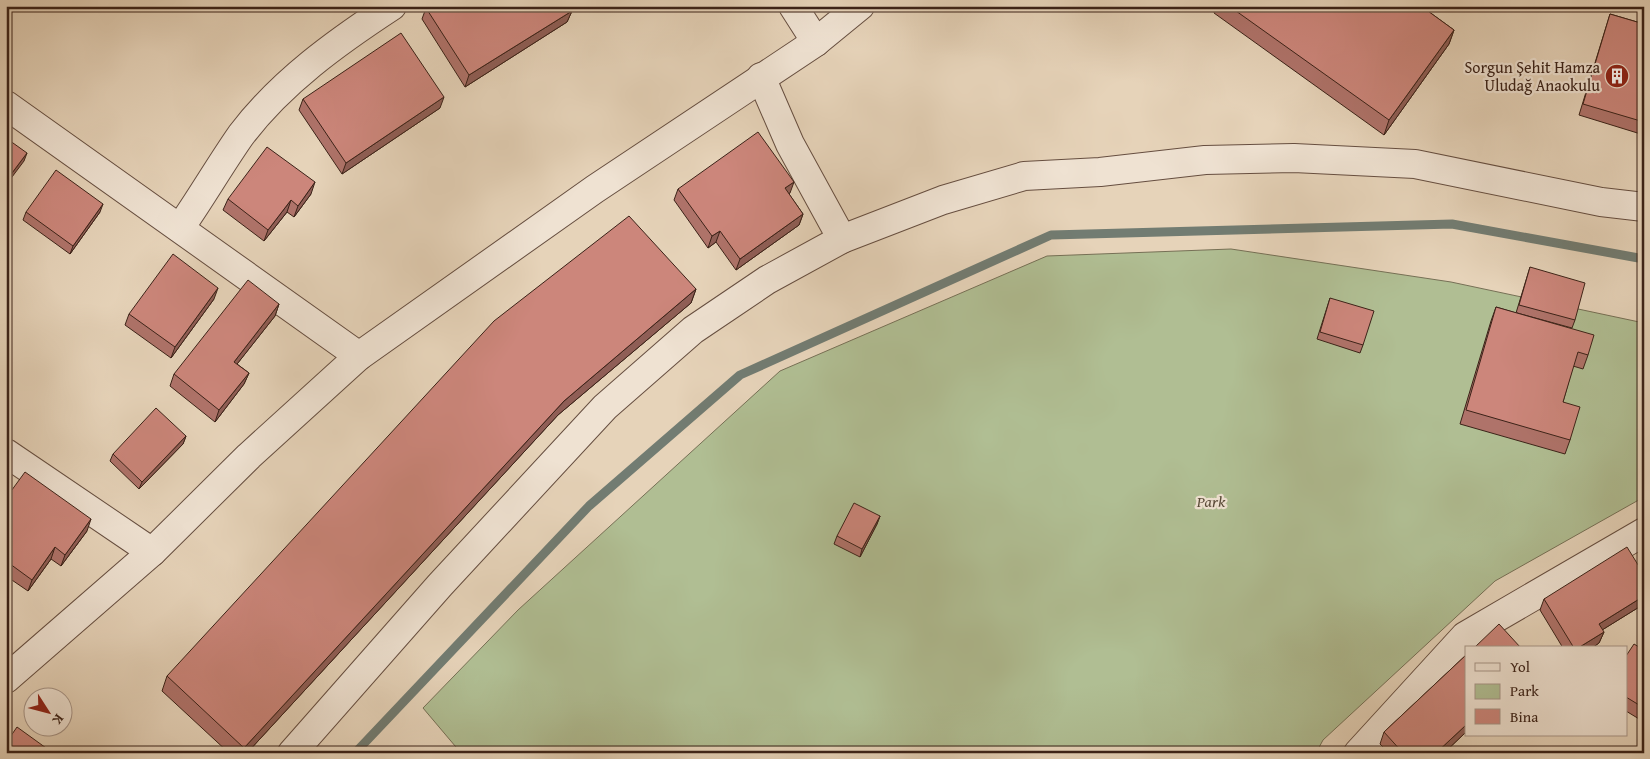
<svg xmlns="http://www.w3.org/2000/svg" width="1650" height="759" viewBox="0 0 1650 759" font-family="'Gentium Book Plus',serif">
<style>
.green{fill:#b0be93;stroke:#767056}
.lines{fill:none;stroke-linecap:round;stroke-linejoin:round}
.stream{stroke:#727c72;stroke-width:9}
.minor-casing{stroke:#664e40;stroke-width:30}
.minor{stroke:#efe2d2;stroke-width:28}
.wall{fill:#af736a;stroke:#3b2218}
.shaded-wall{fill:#8f5e56;stroke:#3b2218}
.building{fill:#cc867b;stroke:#3b2218}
.labels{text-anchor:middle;stroke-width:4.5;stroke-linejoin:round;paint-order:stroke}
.poi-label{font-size:16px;fill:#3b2218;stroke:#efe2d2;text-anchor:end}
.park-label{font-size:16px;font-style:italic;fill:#584937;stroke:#efe2d2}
</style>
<rect width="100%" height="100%" fill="#e6d3b9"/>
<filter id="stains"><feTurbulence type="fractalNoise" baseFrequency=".004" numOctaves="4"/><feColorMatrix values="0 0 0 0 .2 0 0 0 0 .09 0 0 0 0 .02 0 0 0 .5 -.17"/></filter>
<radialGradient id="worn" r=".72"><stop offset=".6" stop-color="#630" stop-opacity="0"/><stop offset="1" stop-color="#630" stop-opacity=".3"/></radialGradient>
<path class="green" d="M1231,249L1451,282L1644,323V497L1495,581L1323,740L1316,753H461L423,708L518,610L780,371L1047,256Z"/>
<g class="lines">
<path class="stream" d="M355,753L589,506L740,375L1051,235L1452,224L1644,259"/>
<g class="minor-casing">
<g id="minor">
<path d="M793,6L816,42"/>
<path d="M761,77L790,144L842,239"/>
<path d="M6,105L359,356"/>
<path d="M180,228C201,198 220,165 241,135C281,82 337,42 392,6"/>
<path d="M6,453L152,552"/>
<path d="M6,679L152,552L249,456L359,356L595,189L816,42L860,6"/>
<path d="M292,753L440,585L605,407L693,330L767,280L842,239L943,200L1024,176L1100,172L1205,160L1294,158L1415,164L1601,202L1644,207"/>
<path d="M1358,753L1465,636L1644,532"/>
</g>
</g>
<use href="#minor" class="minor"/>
</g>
<g class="wall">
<path d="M1216,6H1421L1454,30L1449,44L1384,135L1214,13Z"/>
<path d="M426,8L572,11L567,22L465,87L422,19Z"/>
<path d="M1610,14L1644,24V135L1579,115Z"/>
<path d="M303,99L440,108L342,174L299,110Z"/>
<path d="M678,189L790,193L789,194L803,214L799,225L736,270L716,242L708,248L674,200Z"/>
<path d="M311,194L294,217L287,212L264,241L223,210L228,199Z"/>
<path d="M26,212H100L70,254L23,220Z"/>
<path d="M1530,267L1575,320L1572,328L1517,313L1588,355L1583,369L1573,366L1563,402L1570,440L1565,454L1460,424L1491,321L1496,307L1516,313Z"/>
<path d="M696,289L691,303L558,415L247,753H229L162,691L167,676Z"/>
<path d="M1330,298L1363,345L1360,353L1317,339Z"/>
<path d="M214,299L171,358L125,325L129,314Z"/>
<path d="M279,304L275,316L237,364L249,373L244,384L215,422L170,386L174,374Z"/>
<path d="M186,436L183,444L139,489L110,461L113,454Z"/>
<path d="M6,498L87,531L61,566L51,559L28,591L6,576Z"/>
<path d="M880,516L877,524L860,557L834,544L837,536Z"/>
<path d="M1644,566V604L1602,630L1604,632L1599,643L1592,648H1563L1540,610L1544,599L1640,568Z"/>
<path d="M1644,650V722L1626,711V656Z"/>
<path d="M1466,655V732L1444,753H1389L1380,744L1384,732Z"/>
</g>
<g class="shaded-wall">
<path d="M572,11L567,22L465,87L469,75Z"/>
<path d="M1454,30L1449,44L1384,135L1389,120Z"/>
<path d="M444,97L440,108L342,174L346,163Z"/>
<path d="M27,153L24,161L6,185V181Z"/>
<path d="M315,182L311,194L294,217L298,206Z"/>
<path d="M794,182L790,193L780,200L785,188Z"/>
<path d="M291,200L287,212L264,241L268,230Z"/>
<path d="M103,204L100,212L70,254L73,246Z"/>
<path d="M803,214L799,225L736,270L740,259Z"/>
<path d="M720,231L716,242L708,248L712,236Z"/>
<path d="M218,288L214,299L171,358L175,347Z"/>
<path d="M696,289L691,303L558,415L247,753H242L244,748L564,401Z"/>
<path d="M279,304L275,316L230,373L234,362Z"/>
<path d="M249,373L244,384L215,422L219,410Z"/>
<path d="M186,436L183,444L139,489L142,482Z"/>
<path d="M880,516L877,524L860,557L862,549Z"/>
<path d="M91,519L87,531L61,566L65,555Z"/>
<path d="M55,547L51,559L28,591L32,580Z"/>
<path d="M1644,596V604L1594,635L1599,624Z"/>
<path d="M1604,632L1599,643L1592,648H1578Z"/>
<path d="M1466,725V732L1444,753H1436Z"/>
</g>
<g class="building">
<path d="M428,6H569L572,11L469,75L426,8Z"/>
<path d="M1229,6H1421L1454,30L1389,120Z"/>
<path d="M1610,14L1644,24V122L1583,104Z"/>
<path d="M401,33L444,97L346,163L303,99Z"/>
<path d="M758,132L794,182L785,188L803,214L740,259L720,231L712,236L678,189Z"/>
<path d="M6,138L27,153L6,181Z"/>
<path d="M267,147L315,182L298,206L291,200L268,230L228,199Z"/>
<path d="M56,170L103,204L73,246L26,212Z"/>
<path d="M629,216L696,289L564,401L244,748L167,676L494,321Z"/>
<path d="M173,254L218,288L175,347L129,314Z"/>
<path d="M1530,267L1585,283L1575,320L1519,305Z"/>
<path d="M248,280L279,304L234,362L249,373L219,410L174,374Z"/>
<path d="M1330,298L1374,311L1363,345L1320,332Z"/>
<path d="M1496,307L1594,335L1588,355L1578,352L1563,402L1580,407L1570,440L1466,410Z"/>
<path d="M156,408L186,436L142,482L113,454Z"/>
<path d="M25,472L91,519L65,555L55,547L32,580L6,561V498Z"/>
<path d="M854,503L880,516L862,549L837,536Z"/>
<path d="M1627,547L1640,568L1644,566V596L1599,624L1604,632L1578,648H1574L1544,599Z"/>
<path d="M1499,624L1521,648H1474Z"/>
<path d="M1634,644L1644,650V708L1626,697V656Z"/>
<path d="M1466,655V725L1436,753H1403L1384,732Z"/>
<path d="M17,727L53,753H6V743Z"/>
</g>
<defs>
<g id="building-disc" transform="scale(1.25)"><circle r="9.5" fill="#8f2418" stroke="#efe2d2"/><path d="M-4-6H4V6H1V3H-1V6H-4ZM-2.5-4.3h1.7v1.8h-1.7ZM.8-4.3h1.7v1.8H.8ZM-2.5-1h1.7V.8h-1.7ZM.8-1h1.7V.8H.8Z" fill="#fff"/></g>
</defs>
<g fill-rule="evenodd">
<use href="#building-disc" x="1617" y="76"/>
</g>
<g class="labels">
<g class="poi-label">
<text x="1600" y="73">Sorgun Şehit Hamza<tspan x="1600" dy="18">Uludağ Anaokulu</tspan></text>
</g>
<g class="park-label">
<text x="1211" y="507">Park</text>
</g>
</g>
<rect width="1650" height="759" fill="none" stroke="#e6d3b9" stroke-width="25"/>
<rect x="8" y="8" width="1635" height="744" fill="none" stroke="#3b2218" stroke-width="2.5"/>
<rect x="12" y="12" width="1625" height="734" fill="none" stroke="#3b2218"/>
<rect x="1465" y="646" width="162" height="90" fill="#efe2d2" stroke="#a79588"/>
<rect x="1475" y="663" width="25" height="8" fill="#efe2d2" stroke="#a79588"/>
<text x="1510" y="672" font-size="15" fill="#3b2218">Yol</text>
<rect x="1475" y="684" width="25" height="15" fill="#b0be93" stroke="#a79588"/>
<text x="1510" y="696" font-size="15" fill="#3b2218">Park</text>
<rect x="1475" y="709" width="25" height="15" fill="#cc867b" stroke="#a79588"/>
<text x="1510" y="722" font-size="15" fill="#3b2218">Bina</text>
<g transform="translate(48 712) rotate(126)"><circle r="24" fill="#efe2d2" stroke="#a79588"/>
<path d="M0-4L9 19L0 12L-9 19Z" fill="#8f2418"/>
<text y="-8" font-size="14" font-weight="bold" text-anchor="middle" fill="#3b2218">K</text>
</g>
<rect width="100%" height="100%" filter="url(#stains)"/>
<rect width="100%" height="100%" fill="url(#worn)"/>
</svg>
